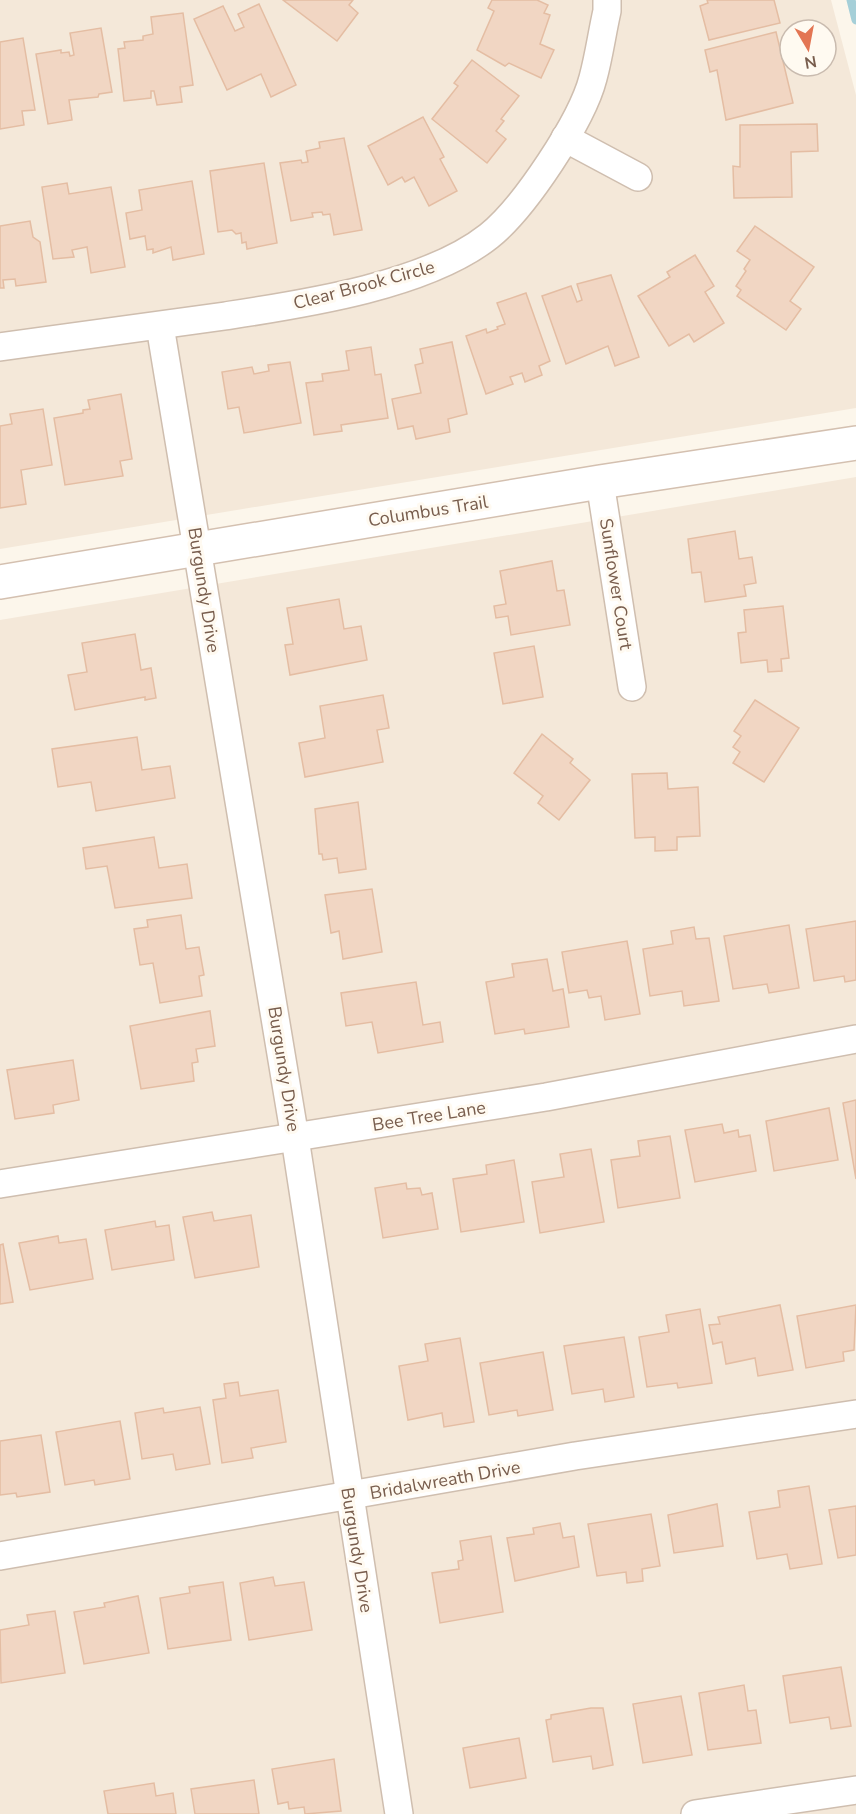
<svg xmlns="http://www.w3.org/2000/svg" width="856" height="1814" viewBox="0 0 856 1814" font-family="'Nunito Sans',sans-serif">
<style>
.residential{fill:#f4e8d9;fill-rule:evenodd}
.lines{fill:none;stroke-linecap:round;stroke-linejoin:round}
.stream{stroke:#a5cfd8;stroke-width:9}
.building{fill:#f1d6c3;stroke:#e4bda3;stroke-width:1.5}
.street-casing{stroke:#cfbeaf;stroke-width:30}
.secondary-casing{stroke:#d4c0b0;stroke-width:36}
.street{stroke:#fff;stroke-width:27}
.secondary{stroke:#fff;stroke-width:33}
.labels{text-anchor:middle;stroke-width:6;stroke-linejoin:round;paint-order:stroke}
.street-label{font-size:18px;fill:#785d4d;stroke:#fffaf1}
</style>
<rect width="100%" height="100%" fill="#fcf6eb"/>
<g class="residential">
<path d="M0,0H831L856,95V408L0,549ZM790,30H826V66H790Z"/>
<path d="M856,477V1814H0V620Z"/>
</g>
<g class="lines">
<path class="stream" d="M851,0L856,20"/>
</g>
<g class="building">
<path d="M283,0H353L349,5L358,13L337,41Z"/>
<path d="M492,0H537L548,5L544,13L550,15L540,44L554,50L541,78L509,63L505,66L477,50L494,11L488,8Z"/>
<path d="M707,0H774L780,23L709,40L700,6L708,3Z"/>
<path d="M259,4L296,85L271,97L261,74L227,90L194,19L223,6L235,31L244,27L238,14Z"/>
<path d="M183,13L193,85L180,87L182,102L157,105L154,91H151V98L124,101L118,49L125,48L124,42L143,40V36L153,34L151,17Z"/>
<path d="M101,28L112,92L99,94L98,97L69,100L72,120L48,124L36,54L61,50V53L69,52L70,56L74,55L70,33Z"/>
<path d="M776,32L793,103L726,120L717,70L710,72L705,50Z"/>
<path d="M23,38L35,110L22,111L24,125L0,129V42Z"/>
<path d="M472,60L519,96L501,119L504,121L496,131L506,139L487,163L432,119L458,86L454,83Z"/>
<path d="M423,117L444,157L440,159L457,191L429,206L414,177L405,182L402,177L388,185L368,146Z"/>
<path d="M817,124L818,151L791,152L792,197L734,198L733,166L740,167V125Z"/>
<path d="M344,138L362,230L334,235L330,214L323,215L322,212L312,213L313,217L291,221L280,163L301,160L302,163L308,162L306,151L320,148L319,142Z"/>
<path d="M264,163L277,243L247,249L246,242L242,243L241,233L236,234L232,230L218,232L210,171Z"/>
<path d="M192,181L204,254L173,260L171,247L153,253V249L147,250L145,236L130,239L126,213L142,210L139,190Z"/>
<path d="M67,183L69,194L111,187L125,267L91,273L87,247L72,250L74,257L53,259L42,187Z"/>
<path d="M30,221L33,237L40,242L46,282L16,286L15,279L3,280L4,288H0V226Z"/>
<path d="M755,226L814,267L790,301L801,309L786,330L737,296L741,290L736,286L746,271L744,269L750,260L737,251Z"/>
<path d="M695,255L714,286L705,292L724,323L694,342L689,334L669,346L638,296L670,277L667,272Z"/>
<path d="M611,275L639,357L615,366L608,346L566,364L542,296L571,286L577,302L582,300L577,284Z"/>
<path d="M526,293L550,361L539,366L542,375L525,382L522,373L510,377L513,384L486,394L466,336L486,329L487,333L498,329L497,327L505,324L497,303Z"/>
<path d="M452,342L467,414L448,419L450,432L416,439L413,426L398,429L392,399L421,393L415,365L423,363L420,349Z"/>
<path d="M371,347L375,375L381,374L388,418L341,425L342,431L314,435L306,383L323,381L322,374L349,370L346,351Z"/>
<path d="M290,362L301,423L244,433L239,407L228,409L222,372L252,367L254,374L269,371L268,365Z"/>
<path d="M121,394L132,459L120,461L123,476L65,485L54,418L83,413V410L90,409L88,400Z"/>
<path d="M43,409L52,465L21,470L26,504L0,508V426L12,424L10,414Z"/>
<path d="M735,531L739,559L752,557L756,583L744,585L746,596L705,602L701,572L692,573L688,539Z"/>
<path d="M552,561L557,591L564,590L570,625L511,635L508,616L496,618L494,606L506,604L500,571Z"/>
<path d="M339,599L344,629L361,626L367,660L290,675L285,645L293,644L287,608Z"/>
<path d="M783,606L789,658L781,659L782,671L768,672L767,660L741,663L738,633L746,632L744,610Z"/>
<path d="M135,634L141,670L151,668L156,698L145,700V697L75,710L68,675L87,672L82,643Z"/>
<path d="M534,646L543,697L503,704L494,653Z"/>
<path d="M383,695L389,728L377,730L383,762L305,777L299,743L325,738L320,706Z"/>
<path d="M755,700L799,728L764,782L733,763L740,752L733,747L741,736L734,731Z"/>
<path d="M542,734L573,759L570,763L590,780L559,820L538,803L543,796L514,773Z"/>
<path d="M137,737L142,770L170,766L175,798L96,811L91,782L58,787L52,749Z"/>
<path d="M667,773L668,789L698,787L700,836L677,837V850L655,851V837L635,838L632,774Z"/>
<path d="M358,802L366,869L339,873L337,858L323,860L322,854H319L315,809Z"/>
<path d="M154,837L159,868L187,864L192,898L115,908L107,866L86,869L83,848Z"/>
<path d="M372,889L382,952L343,959L339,931L331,933L325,895Z"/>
<path d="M181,915L186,949L199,947L204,975L199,976L202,996L160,1003L153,963L140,965L134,929L148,927L147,920Z"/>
<path d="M856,921V980L845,982L844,976L814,981L806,929Z"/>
<path d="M789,925L799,988L769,993L767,984L733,989L724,936Z"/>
<path d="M694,927L696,939L709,938L719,1001L684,1006L682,991L650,996L643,949L673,944L671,931Z"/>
<path d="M627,941L640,1014L605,1020L601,996L589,998L587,990L569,993L562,952Z"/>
<path d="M547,959L553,991L563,989L569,1027L525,1034L524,1029L495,1034L486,982L514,977L512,964Z"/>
<path d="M416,982L423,1025L440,1022L443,1042L378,1053L372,1022L346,1026L341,993Z"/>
<path d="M210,1011L215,1046L196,1049L198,1062L192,1063L194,1081L141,1089L130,1026Z"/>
<path d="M73,1060L79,1100L53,1105L54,1113L15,1119L7,1070Z"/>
<path d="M856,1100V1179L843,1103Z"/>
<path d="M829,1108L838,1160L774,1171L766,1121Z"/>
<path d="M722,1124L724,1133L738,1130L739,1137L750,1135L756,1171L695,1182L685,1130Z"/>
<path d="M670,1136L680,1198L618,1208L611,1160L640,1156L638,1141Z"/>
<path d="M591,1149L604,1222L540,1233L532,1182L564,1177L560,1154Z"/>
<path d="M514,1160L524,1222L461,1232L453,1179L487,1174L486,1165Z"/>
<path d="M406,1183L407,1189L420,1188L422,1195L432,1193L438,1229L383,1238L375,1188Z"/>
<path d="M212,1212L214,1221L251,1215L259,1267L195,1278L183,1217Z"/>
<path d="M155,1221L156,1227L169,1225L174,1260L112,1270L105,1230Z"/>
<path d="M58,1236L59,1243L86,1239L93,1279L30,1290L19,1243Z"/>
<path d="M3,1244L13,1302L0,1304V1245Z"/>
<path d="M780,1305L793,1370L758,1376L755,1358L726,1364L722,1342L713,1344L709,1325L720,1324L718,1317Z"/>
<path d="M856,1305L854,1350L843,1352L844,1361L806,1368L797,1316Z"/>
<path d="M700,1309L712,1383L678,1388L677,1383L647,1387L639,1337L669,1332L666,1315Z"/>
<path d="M624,1337L634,1397L605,1402L603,1389L572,1394L564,1346Z"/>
<path d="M460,1338L474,1422L444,1427L442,1413L408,1420L399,1366L428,1361L425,1344Z"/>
<path d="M543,1352L553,1410L518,1416L517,1410L489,1415L480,1363Z"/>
<path d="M238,1382L240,1396L278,1390L286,1442L251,1448L253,1458L222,1463L213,1400L226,1398L224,1384Z"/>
<path d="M200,1407L210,1464L176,1470L173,1454L142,1459L135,1413L163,1408L164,1413Z"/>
<path d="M120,1421L130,1479L95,1485L94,1480L65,1485L56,1432Z"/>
<path d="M41,1435L50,1492L17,1497L16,1493L0,1495V1441Z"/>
<path d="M809,1486L822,1564L790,1569L787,1554L757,1559L749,1512L780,1507L778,1491Z"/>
<path d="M717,1504L723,1546L674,1553L668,1515Z"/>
<path d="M856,1506V1555L838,1558L829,1510Z"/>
<path d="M651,1514L660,1566L642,1569L643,1581L627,1583L626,1572L597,1576L588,1524Z"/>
<path d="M560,1523L563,1538L574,1536L579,1567L515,1581L507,1538L534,1534L533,1528Z"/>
<path d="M491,1536L503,1612L440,1623L432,1573L459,1569L458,1561L463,1560L460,1541Z"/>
<path d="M273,1577L275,1586L304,1582L312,1630L249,1640L240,1583Z"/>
<path d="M223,1582L231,1640L168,1649L160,1598L190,1593L189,1587Z"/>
<path d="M138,1596L149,1653L84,1664L74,1612L105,1607L104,1603Z"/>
<path d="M55,1611L65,1673L1,1683L0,1630L29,1625L27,1615Z"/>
<path d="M841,1667L851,1726L831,1729L829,1717L790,1723L783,1676Z"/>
<path d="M744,1685L748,1711L756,1710L761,1743L708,1750L699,1693Z"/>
<path d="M681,1696L692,1755L643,1763L633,1704Z"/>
<path d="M591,1708H603L613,1765L593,1769L591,1756L553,1762L546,1720L551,1719V1715Z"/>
<path d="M519,1738L526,1778L470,1788L463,1748Z"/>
<path d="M334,1759L341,1811L305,1814L304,1807L289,1809L288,1802L278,1804L272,1769Z"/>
<path d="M254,1780L259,1814H195L191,1789Z"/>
<path d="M154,1783L156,1796L173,1793L176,1814H108L104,1791Z"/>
</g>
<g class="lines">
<g class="street-casing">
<g id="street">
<path d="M565,138L638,177"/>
<path d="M160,326L295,1138L399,1814"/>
<path d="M0,347C75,337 150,327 225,316C303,304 426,286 489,236C524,208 582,121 593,78C599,56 602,33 607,11V0"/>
<path d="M600,482L632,687"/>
<path d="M0,1184L546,1097L856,1039"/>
<path d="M0,1556L575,1456L856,1414"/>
<path d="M695,1814L856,1790"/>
</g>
</g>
<g class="secondary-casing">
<path id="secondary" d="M0,582L600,482L856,443"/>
</g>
<use href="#street" class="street"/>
<use href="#secondary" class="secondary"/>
</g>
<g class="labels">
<g class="street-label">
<text transform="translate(364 285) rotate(-15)" y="6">Clear Brook Circle</text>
<text transform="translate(428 511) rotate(-9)" y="6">Columbus Trail</text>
<text transform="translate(616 584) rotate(81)" y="6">Sunflower Court</text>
<text transform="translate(204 590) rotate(81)" y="6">Burgundy Drive</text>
<text transform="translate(284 1069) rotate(81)" y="6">Burgundy Drive</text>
<text transform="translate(429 1116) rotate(-9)" y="6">Bee Tree Lane</text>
<text transform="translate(445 1480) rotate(-10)" y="6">Bridalwreath Drive</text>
<text transform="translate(357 1550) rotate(81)" y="6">Burgundy Drive</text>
</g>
</g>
<g transform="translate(808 48) rotate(170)"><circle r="28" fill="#fffaf1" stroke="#c9bbaf" stroke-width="1.5"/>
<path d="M0-4.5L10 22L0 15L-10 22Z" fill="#e37553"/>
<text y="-9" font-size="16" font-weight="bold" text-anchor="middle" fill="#785d4d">N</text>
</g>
</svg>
